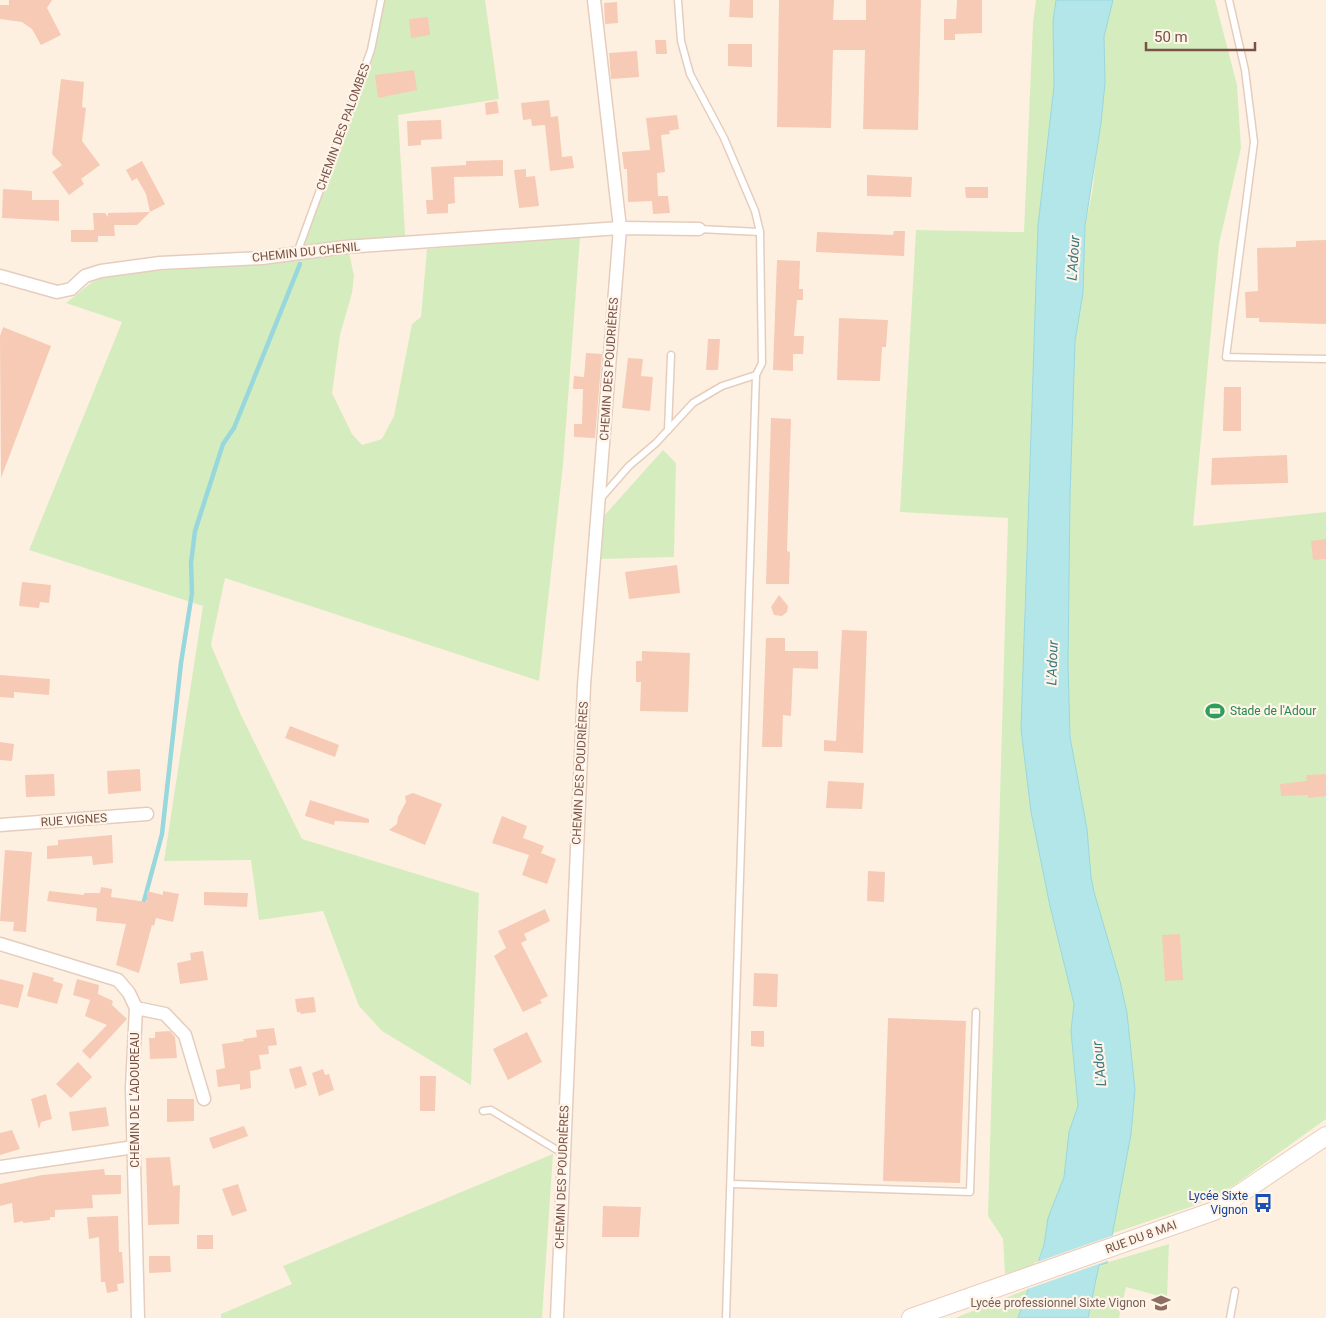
<svg xmlns="http://www.w3.org/2000/svg" width="1326" height="1318" viewBox="0 0 1326 1318" font-family="Roboto,sans-serif">
<style>
.green{fill:#d5edbe}
.water{fill:#b3e6e9;stroke:#98d7dc}
.pier{fill:#fef0e0}
.lines{fill:none;stroke-linecap:round;stroke-linejoin:round}
.stream{stroke:#98d7dc;stroke-width:4.5}
.building{fill:#f6cab5}
.lane-casing{stroke:#e5cdbe;stroke-width:9}
.street-casing{stroke:#e5cdbe;stroke-width:15}
.secondary-casing{stroke:#ebcdbb;stroke-width:20}
.lane{stroke:#fff;stroke-width:6}
.street{stroke:#fff;stroke-width:12}
.secondary{stroke:#fff;stroke-width:18}
.labels{text-anchor:middle;stroke-width:4.5;stroke-linejoin:round;paint-order:stroke}
.street-label{font-size:12px;fill:#785345;stroke:#fff4e9}
.leisure-label{font-size:12px;fill:#27864d;stroke:#fff4e9;text-anchor:start}
.transit-label{font-size:12px;fill:#164399;stroke:#fff4e9;text-anchor:end}
.education-label{font-size:12px;fill:#785e54;stroke:#fff4e9;text-anchor:end}
.water-label{font-size:14px;font-style:italic;fill:#37787e;stroke:#fff4e9}
</style>
<rect width="100%" height="100%" fill="#fef0e0"/>
<g class="green">
<path d="M379,0H485L499,99L398,115L406,250L349,252L354,276L352,293L340,335L332,393L352,434L362,445L382,439L394,416L412,324L421,317L427,249L580,237L563,465L539,681L225,578L211,645L241,715L302,839L479,893L471,1085L382,1031L359,1006L323,911L259,920L251,860L164,861L203,606L29,550L122,322L66,303L91,283L108,275L291,260L368,52Z"/>
<path d="M1036,0H1056L1053,21L1054,86L1038,226L1024,624L1031,812L1050,906L1074,1004L1071,1031L1078,1106L1069,1132L1064,1177L1048,1218L1044,1245L1036,1264L1005,1274L1003,1239L988,1216L1008,518L900,512L916,230L1024,232L1033,23Z"/>
<path d="M1113,0H1215L1237,85L1241,148L1219,244L1193,526L1326,512V1119L1233,1186L1196,1205L1111,1234L1131,1134L1135,1090L1127,1013L1120,982L1094,892L1091,877L1087,829L1070,737L1068,663L1070,497L1075,341L1083,293L1085,226L1092,193L1105,83L1104,37Z"/>
<path d="M663,450L676,463L674,557L599,559L603,517Z"/>
<path d="M553,1154L542,1318H221V1314L292,1284L283,1266Z"/>
<path d="M1169,1244L1167,1298L1126,1287L1119,1318H1088L1099,1265Z"/>
<path d="M1028,1289L1018,1318H955Z"/>
</g>
<path class="water" d="M1056,0H1113L1104,37L1105,83L1101,123L1085,226L1083,293L1075,341L1070,497L1068,663L1070,737L1087,829L1091,877L1094,892L1120,981L1127,1013L1135,1090L1131,1134L1107,1263L1099,1265L1088,1318H1018L1044,1245L1048,1218L1064,1177L1069,1132L1078,1106L1071,1031L1074,1004L1050,906L1031,812L1021,729L1038,226L1054,86L1053,21Z"/>
<path class="pier" d="M1114,1235L1110,1260L1025,1290L1034,1263Z"/>
<g class="lines">
<path class="stream" d="M143,905L162,834L181,663L192,593L191,563L195,531L223,444L234,428L300,264"/>
</g>
<g class="building">
<path d="M9,0H52L47,8L61,35L41,45L32,29L22,22L0,19V5H9Z"/>
<path d="M730,0H753V18L729,17Z"/>
<path d="M779,0H834L833,20H866V0H921L918,130L863,129L865,50H833L831,128L777,127Z"/>
<path d="M957,0H982V33L955,34V40H944V19H956Z"/>
<path d="M617,2L618,23L605,24L604,3Z"/>
<path d="M428,17L430,35L411,38L409,19Z"/>
<path d="M655,40H666L667,54H656Z"/>
<path d="M728,44H752V67L728,66Z"/>
<path d="M637,51L639,77L611,79L609,53Z"/>
<path d="M414,70L417,90L378,98L375,75Z"/>
<path d="M61,79L84,82L82,107L86,108L82,141L100,165L81,179L84,184L69,195L52,172L62,165L52,154Z"/>
<path d="M549,100L551,117L558,116L562,157L572,156L574,168L550,171L545,125L532,126L531,119L523,120L521,103Z"/>
<path d="M497,101L499,113L486,115L485,103Z"/>
<path d="M677,115L679,129L669,131L670,134L661,135L665,172L657,173L658,196H668L670,213L653,214L652,201L628,202L627,169H624L622,152L650,150L646,118Z"/>
<path d="M441,120L442,139L421,140V145L408,146L407,121Z"/>
<path d="M503,160V176L454,177L455,203L448,204V213L427,214L426,200H433L431,167L466,165V161Z"/>
<path d="M142,161L165,204L150,212L137,225H114L115,236H98V242H71V230H94L93,213H105L108,217V213L150,212L146,194L137,178L132,181L126,170Z"/>
<path d="M526,169V177L535,176L539,206L519,208L514,170Z"/>
<path d="M867,175L912,177L911,197L867,196Z"/>
<path d="M965,187H988V198H966Z"/>
<path d="M3,189L32,191V200H59V221L2,218Z"/>
<path d="M894,231H905L904,256L816,252L817,232L893,235Z"/>
<path d="M1326,240V324L1259,322V318H1246L1245,292L1258,291L1257,248L1296,247V241Z"/>
<path d="M777,260L800,261L799,289H803V300H797L794,336H804L803,354H793V371L773,370Z"/>
<path d="M839,318L888,320L886,347H882L880,381L837,380Z"/>
<path d="M3,327L51,346L1,478L0,336Z"/>
<path d="M708,339H720L718,370H706Z"/>
<path d="M586,353L602,354L595,438L574,437V424H582L583,389H573L574,376L584,377Z"/>
<path d="M628,358L643,359L641,376L653,377L650,411L622,408Z"/>
<path d="M1224,387H1241V431H1223Z"/>
<path d="M771,418L791,419L787,551L790,552L789,584H766Z"/>
<path d="M1287,455L1288,483L1211,485L1212,458Z"/>
<path d="M1326,539V559L1313,560L1311,541Z"/>
<path d="M677,565L680,593L629,599L625,572Z"/>
<path d="M22,582L51,585L49,603L40,602L39,608L19,606Z"/>
<path d="M779,595L788,606L787,612L782,616L774,615L771,607Z"/>
<path d="M842,630L867,631L863,753L824,751V740L836,741Z"/>
<path d="M766,638H785V651H818V669L793,668L791,716L783,715L782,747H762Z"/>
<path d="M642,651L690,653L688,712L640,711L641,682H636V661H642Z"/>
<path d="M0,675L50,679L49,695L14,692V698L0,697Z"/>
<path d="M290,726L339,745L335,757L285,738Z"/>
<path d="M0,742L14,744L12,761L0,760Z"/>
<path d="M140,769L141,791L108,794L107,771Z"/>
<path d="M54,774L55,796L26,797L25,775Z"/>
<path d="M1326,774V796L1308,798V795L1281,796L1280,784L1307,781L1306,775Z"/>
<path d="M828,781L864,783L862,809L826,808Z"/>
<path d="M413,793L442,804L425,845L389,830L397,824L398,817L406,802L405,796Z"/>
<path d="M310,800L369,819V823L335,821L334,825L305,816Z"/>
<path d="M502,816L527,826L523,838L544,846L541,853L556,859L547,884L522,875L529,855L492,843Z"/>
<path d="M112,835L113,863L93,865L92,856L47,859V846L58,845V840Z"/>
<path d="M5,850L32,852L26,932L13,931L14,922L0,921Z"/>
<path d="M868,871L885,872L884,902L867,901Z"/>
<path d="M101,887L112,889L111,897L147,902V891L163,895V891L179,894L173,922L156,918L154,926L152,925L139,973L116,965L126,924L96,921L97,908L47,901L49,891L84,895V893H100Z"/>
<path d="M204,892L248,893L247,907L204,905Z"/>
<path d="M545,909L550,921L524,934L527,940L521,943L548,996L540,1000L542,1003L523,1012L494,956L506,948L498,931Z"/>
<path d="M1180,934L1183,980L1165,981L1162,935Z"/>
<path d="M203,951L208,980L180,984L177,963L191,960L190,953Z"/>
<path d="M33,972L54,978L53,981L63,984L57,1004L27,996Z"/>
<path d="M754,973L778,974L777,1007L753,1006Z"/>
<path d="M0,979L24,985L18,1008L0,1004Z"/>
<path d="M77,979L99,985L98,994L113,1001L112,1005L127,1019L90,1059L82,1051L107,1025L85,1016L90,1000L73,995Z"/>
<path d="M314,997L316,1012L301,1014L300,1012H297L295,999Z"/>
<path d="M888,1018L966,1021L960,1183L883,1181Z"/>
<path d="M274,1028L277,1045L268,1046L269,1054L259,1055L261,1069L250,1071L251,1088L240,1090V1084L218,1087L216,1070L225,1068L222,1044L244,1041L243,1039L257,1037L256,1030Z"/>
<path d="M170,1031L175,1037L177,1058L150,1059L149,1038H155V1032Z"/>
<path d="M751,1031H764V1047L751,1046Z"/>
<path d="M527,1032L542,1062L508,1080L493,1049Z"/>
<path d="M78,1062L92,1077L71,1098L56,1084Z"/>
<path d="M301,1066L307,1085L295,1089L289,1069Z"/>
<path d="M323,1069L325,1075L329,1074L334,1090L319,1096L312,1073Z"/>
<path d="M420,1076H436L435,1111H420Z"/>
<path d="M46,1094L52,1119L41,1122L39,1129L31,1099Z"/>
<path d="M167,1099H194V1121L167,1122Z"/>
<path d="M106,1107L109,1126L72,1131L69,1112Z"/>
<path d="M244,1126L248,1136L213,1149L209,1138Z"/>
<path d="M12,1130L20,1149L0,1155V1133Z"/>
<path d="M170,1157L173,1186L180,1185L179,1224L148,1225L146,1158Z"/>
<path d="M104,1169L105,1175H121V1194L92,1195L93,1208L55,1210V1217H50V1220L23,1223V1221L14,1223L12,1203L0,1206V1184L42,1175Z"/>
<path d="M238,1184L247,1211L232,1216L222,1189Z"/>
<path d="M603,1206L641,1207L639,1237H602Z"/>
<path d="M118,1216L119,1252H122L124,1283L117,1284L118,1291L107,1293L105,1282H101L99,1237L89,1239L87,1217Z"/>
<rect x="197" y="1235" width="16" height="14"/>
<path d="M149,1256H170L171,1272L149,1273Z"/>
</g>
<g class="lines">
<g class="lane-casing">
<g id="lane">
<path d="M1229,0L1245,70L1254,142L1226,357L1326,359"/>
<path d="M699,229L760,232"/>
<path d="M297,253L371,50L381,0"/>
<path d="M668,430L671,355"/>
<path d="M601,498L629,466L656,443L693,403L722,386L756,375L762,363L760,232L755,211L724,138L690,74L681,41L678,0"/>
<path d="M483,1111L491,1110L562,1153"/>
<path d="M732,1184L970,1192L976,1012"/>
<path d="M726,1318L756,375"/>
<path d="M1230,1318L1235,1291"/>
</g>
</g>
<g class="street-casing">
<g id="street">
<path d="M0,276L57,292L71,289L85,276L101,271L160,263L262,258L345,247L620,228L699,229"/>
<path d="M0,825L147,814"/>
<path d="M0,944L118,980L129,993L136,1008L132,1088L138,1318"/>
<path d="M136,1008L165,1014L185,1035L204,1099"/>
<path d="M0,1167L134,1147"/>
<path d="M557,1318L584,685L620,228L594,0"/>
</g>
</g>
<g class="secondary-casing">
<path id="secondary" d="M911,1318L1214,1211L1326,1136"/>
</g>
<use href="#lane" class="lane"/>
<use href="#street" class="street"/>
<use href="#secondary" class="secondary"/>
</g>
<defs>
<g id="stadium-bare" transform="scale(1.5)"><path d="M0-5a6.5 5 0 1 0 0 10a6.5 5 0 1 0 0-10ZM-3.5-1.8h7v3.6h-7Z" fill="#2e9e5b" stroke="#fff4e9" stroke-width="2.5" paint-order="stroke"/></g>
<g id="bus-bare" transform="scale(1.5)"><path d="M-5-6H5V4H4V6H2V4H-2V6H-4V4H-5ZM-3.5-4V0h7V-4ZM-3.5 1.2v1.5H-2V1.2ZM2 1.2v1.5H3.5V1.2Z" fill="#1a4fb4" stroke="#fff4e9" stroke-width="2.5" paint-order="stroke"/></g>
<g id="school-bare" transform="scale(1.5)"><path d="M0-5L7-2L0 1L-7-2ZM-4 1L0 2.5L4 1V4Q0 6-4 4Z" fill="#8d6e63" stroke="#fff4e9" stroke-width="2.5" paint-order="stroke"/></g>
</defs>
<g fill-rule="evenodd">
<use href="#stadium-bare" x="1215" y="711"/>
<use href="#bus-bare" x="1263" y="1203"/>
<use href="#school-bare" x="1161" y="1303"/>
</g>
<g class="labels">
<g class="street-label">
<text transform="translate(343 127) rotate(-70)" y="4">CHEMIN DES PALOMBES</text>
<text transform="translate(306 252) rotate(-6)" y="4">CHEMIN DU CHENIL</text>
<text transform="translate(609 369) rotate(-86)" y="4">CHEMIN DES POUDRIÈRES</text>
<text transform="translate(580 773) rotate(-87)" y="4">CHEMIN DES POUDRIÈRES</text>
<text transform="translate(74 820) rotate(-4)" y="4">RUE VIGNES</text>
<text transform="translate(135 1100) rotate(-90)" y="4">CHEMIN DE L'ADOUREAU</text>
<text transform="translate(562 1177) rotate(-88)" y="4">CHEMIN DES POUDRIÈRES</text>
<text transform="translate(1141 1237) rotate(-20)" y="4">RUE DU 8 MAI</text>
</g>
<g class="leisure-label">
<text x="1230" y="715">Stade de l'Adour</text>
</g>
<g class="transit-label">
<text x="1248" y="1200">Lycée Sixte<tspan x="1248" dy="14">Vignon</tspan></text>
</g>
<g class="education-label">
<text x="1146" y="1307">Lycée professionnel Sixte Vignon</text>
</g>
<g class="water-label">
<text transform="translate(1073 258) rotate(-86)" y="5">L'Adour</text>
<text transform="translate(1052 663) rotate(-88)" y="5">L'Adour</text>
<text transform="translate(1099 1064) rotate(-96)" y="5">L'Adour</text>
</g>
</g>
<path d="M1146 42v8h109v-8" fill="none" stroke="#785345" stroke-width="2.5"/>
<text x="1154" y="42" font-size="15" fill="#785345" stroke="#fff4e9" stroke-width="4" paint-order="stroke">50 m</text>
</svg>
